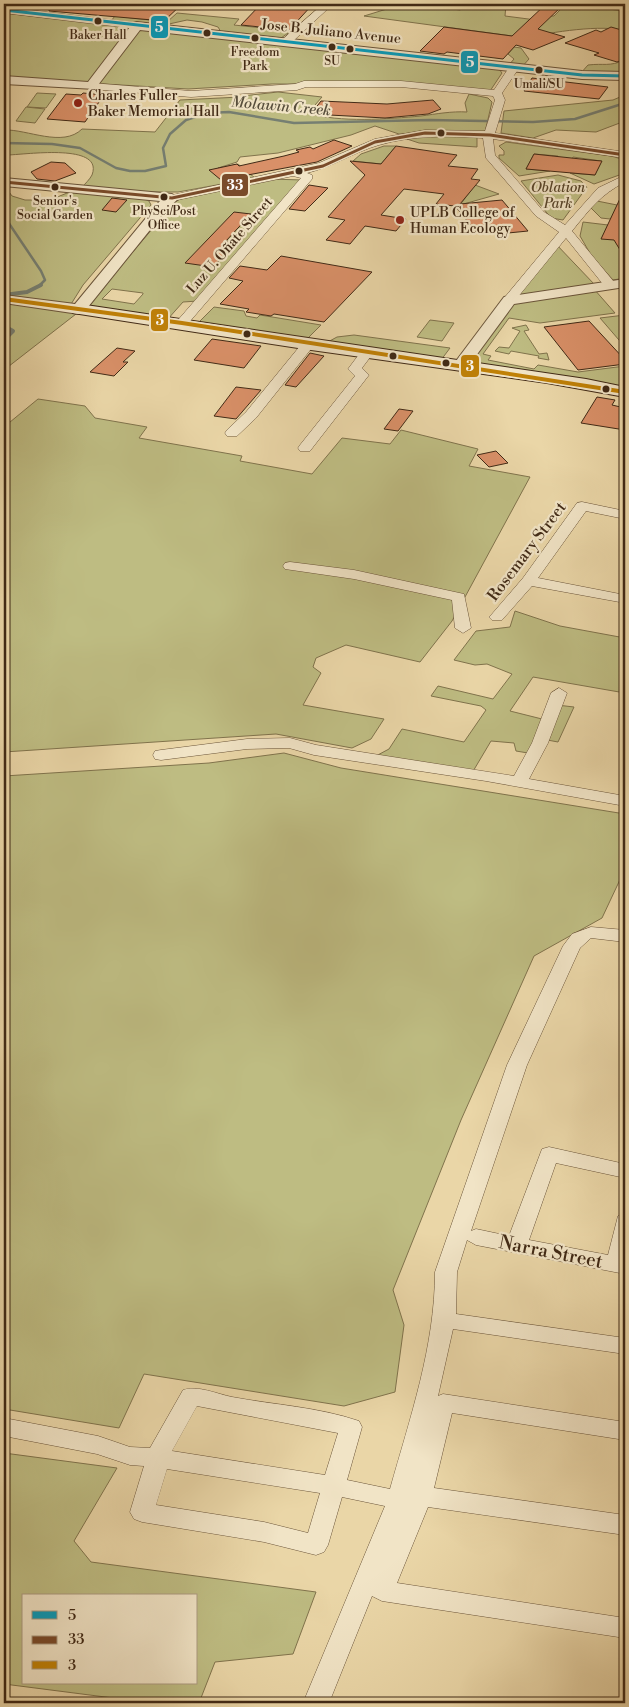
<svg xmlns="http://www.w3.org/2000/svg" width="629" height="1707" viewBox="0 0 629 1707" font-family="'Libre Bodoni',serif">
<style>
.green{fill:#bebc82;stroke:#80734c;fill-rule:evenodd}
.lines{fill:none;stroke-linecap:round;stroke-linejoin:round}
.stream-far1{stroke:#767f72;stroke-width:2.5}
.stream{stroke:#767f72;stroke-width:4}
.building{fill:#d99068;stroke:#412a16}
.minor-casing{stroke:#6b553a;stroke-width:1}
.tertiary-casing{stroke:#6b553a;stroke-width:2}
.secondary-casing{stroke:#412a16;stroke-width:2}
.minor{fill:#f1e4c6;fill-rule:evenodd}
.tertiary{fill:#f1e4c6;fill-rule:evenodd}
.secondary{fill:#f1e4c6;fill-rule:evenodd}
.bus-1-casing{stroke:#f1e4c6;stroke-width:5.5}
.bus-2-casing{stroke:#f1e4c6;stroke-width:5.5}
.bus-3-casing{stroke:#f1e4c6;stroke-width:7}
.bus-1{stroke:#069cbc;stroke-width:3}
.bus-2{stroke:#7a4b2a;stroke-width:3}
.bus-3{stroke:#c08107;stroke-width:4}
.bus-dot{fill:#412a16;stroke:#f1e4c6;stroke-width:2}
.poi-dot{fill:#8f2418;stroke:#f1e4c6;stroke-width:2}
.labels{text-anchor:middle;stroke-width:4.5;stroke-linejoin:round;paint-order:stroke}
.far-bus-label{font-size:12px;fill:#412a16;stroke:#f1e4c6}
.far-street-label{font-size:14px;fill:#412a16;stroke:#f1e4c6}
.far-poi-label{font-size:14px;fill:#412a16;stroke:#f1e4c6;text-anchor:start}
.far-park-label{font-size:14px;font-style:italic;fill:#5a472c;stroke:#f1e4c6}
.far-water-label{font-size:15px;font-style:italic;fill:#574e3c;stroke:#f1e4c6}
.street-label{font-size:16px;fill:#412a16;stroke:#f1e4c6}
.near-street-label{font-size:19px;fill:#412a16;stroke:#f1e4c6}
.line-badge{stroke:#f1e4c6;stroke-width:2}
.badge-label{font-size:14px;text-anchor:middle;font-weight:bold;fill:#fff}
</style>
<rect width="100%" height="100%" fill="#ead6a7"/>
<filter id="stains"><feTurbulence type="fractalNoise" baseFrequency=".004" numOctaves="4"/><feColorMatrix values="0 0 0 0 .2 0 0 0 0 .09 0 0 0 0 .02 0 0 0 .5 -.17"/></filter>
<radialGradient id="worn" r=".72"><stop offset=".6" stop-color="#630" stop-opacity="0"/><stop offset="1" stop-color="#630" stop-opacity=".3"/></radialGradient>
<g class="green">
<path d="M403,4H433L431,6L460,10L468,4H506L505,16L544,21L549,16H554L566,4L625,11V31C604,24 550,32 527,38L364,16Z"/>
<path d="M4,13L499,69L502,73L490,91L399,84H272L188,89L4,78Z"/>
<path d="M177,13L239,19L234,25L291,31L281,38L221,32L218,27L202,22L187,20L160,26L111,21L115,16L167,22Z"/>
<path d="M514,47L521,48L529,59L521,68L508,66L514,59L508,54Z"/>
<path d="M625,60V71L616,74H580L588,65C605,63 608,67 625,60Z"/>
<path d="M625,86V121L596,132L556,130L533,138L501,133L504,111L613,100L620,97Z"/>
<path d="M278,92L322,97L308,113C339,123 389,119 421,116C436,114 452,111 467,112L465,103L469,94L488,98L492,102L485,132L439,131L399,134L375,126L351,135L278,153L240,157L237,162L218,168L238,164L255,178L178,192H145L82,187C85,184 90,179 92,175C105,141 18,156 4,155V130C27,129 63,148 82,129L155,132L180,100L240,97L243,101L242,96Z"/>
<path d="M37,93L56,94L46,108L27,107Z"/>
<path d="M26,107L45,109L35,123L16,121Z"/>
<path d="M428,136L477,137V147L419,143L407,139Z"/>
<path d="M506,142L611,156L625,160V173L594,184L570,173L595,175L601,161L573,157L571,161L557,160L558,156L534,154L526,169L550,171L519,176L499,158V155H504V151L499,146Z"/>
<path d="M384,146H396L381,164L353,161L361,154Z"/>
<path d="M558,175L581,181L587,187L563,220L551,218L521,181Z"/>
<path d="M269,179L303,180L198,301L183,302L167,320L95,308L88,305L175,202L184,197ZM112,289L143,293V294L134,304L102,299Z"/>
<path d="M4,181H6L4,185L12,196L25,200H50L72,191L143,198L149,201L151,205L83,285L68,309L76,314L4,370Z"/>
<path d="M475,185L499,194L460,205Z"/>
<path d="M597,201L622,206L610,219L601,218L591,208Z"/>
<path d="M583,222L608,225L602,238L625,241V249L620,250L625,258V278L613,280L591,255L580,236Z"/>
<path d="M555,243L595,285L594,289L615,313L540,323L509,318L483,354L491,356L488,360L534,369L538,365L578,372L625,366V389L464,364Z"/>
<path d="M214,307L244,311L246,316L257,318L260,315L321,325L305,341L197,324Z"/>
<path d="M625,315V347L600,318Z"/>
<path d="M430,320L454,323L442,341L417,337Z"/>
<path d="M526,325L529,330L524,331L539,354L547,353L549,360L538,358L539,356L511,351L509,354L495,351L499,347L509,348L520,331L512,328Z"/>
<path d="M354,335L450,348L441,360L326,343L337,337Z"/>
<path d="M38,399L85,406L95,418L147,427L139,438L242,456L240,461L312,474L342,438L390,444L401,430L478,449L469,466L530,477L452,621L420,662L346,645L316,658L313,667L321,673L303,705L384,719L371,739L352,748L276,734L4,752V427Z"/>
<path d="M515,611L560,626L625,638V693L533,677L510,711L546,720L557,705L574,707L558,742L542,739L534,754L516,751L514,743L491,741L472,773L374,757L389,749L402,729L464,742L486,710L481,706L431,696L438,686L493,699L512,674L487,664L475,665L454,660L476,631L510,627Z"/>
<path d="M284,753L341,768L625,814V869L602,918L534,956L461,1120L393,1290L404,1325L395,1392L344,1406L144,1374L119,1428L4,1409V776L209,763Z"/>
<path d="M4,1453L117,1468L74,1541L91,1562L316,1592L293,1654L215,1662L199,1703H152L4,1684ZM24,1596H196V1683H24Z"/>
</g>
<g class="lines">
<g class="stream-far1">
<path d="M4,143L52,144L80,148L116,168L130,171H145L166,166L163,148L170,134L186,120L207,113L229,112L294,123L430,120L533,122L575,119L625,103"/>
<path d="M4,216L41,271L45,280L39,286"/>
</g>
<g class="stream">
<path d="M4,295L27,292L41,285"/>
<path d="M4,326L13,331L4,340"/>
</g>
</g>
<g class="building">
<path d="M50,4H104L128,7L131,4H182L164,21L49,11Z"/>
<path d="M261,4H313L289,30L241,25Z"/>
<path d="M546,4L562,6L538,29L565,37L533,50L516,45L503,59L447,52L444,54L420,51L444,27L512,36Z"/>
<path d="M611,27L625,31V59L617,62L594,55L599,53L565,43L596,30L601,32Z"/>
<path d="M532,78L549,80L608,87L599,99L524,91Z"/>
<path d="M83,93L104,95L85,122L47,119L66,94L81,95Z"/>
<path d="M433,100L441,109L428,114L417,115L385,118L311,114L321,101L387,104Z"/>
<path d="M334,140L352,146L317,162L221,180L209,170L237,164L239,166L284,156L299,152L296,150L310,147L313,149Z"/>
<path d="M396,146L457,155L448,166L478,169L471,179L480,180L460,204L502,200L528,231L508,233L506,230L477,233L455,206L436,204L444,194L404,189L381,215L406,219L396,231L365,226L350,244L326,240L345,220L328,217L365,175L350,161L381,164Z"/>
<path d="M534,154L590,160L602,161L595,175L526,169Z"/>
<path d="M51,162L65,163L76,173L55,181L37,179L31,172Z"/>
<path d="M309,185L328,188L305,211L289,209Z"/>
<path d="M625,188V258L614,240L601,239Z"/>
<path d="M112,198L127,200L116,212L102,210Z"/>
<path d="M234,212L251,214L226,241L232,242L224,250H229L213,267L185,263Z"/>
<path d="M281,256L372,272L324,322L274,314L271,316L246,312L249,309L220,304L243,281L229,278L240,266L267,270Z"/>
<path d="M589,321L625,360V364L578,370L544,327Z"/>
<path d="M212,339L261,346L244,368L194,360Z"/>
<path d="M117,348L135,351L123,362H128L114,376L90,372Z"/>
<path d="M310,353L324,356L296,387L285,385Z"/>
<path d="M236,387L261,390L236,419L214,416Z"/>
<path d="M597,397L615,400L612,405L625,408V430L581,423Z"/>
<path d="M399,409L413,411L398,431L384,429Z"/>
<path d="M496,451L508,463L489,467L477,455Z"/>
</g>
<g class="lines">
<g class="minor-casing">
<g id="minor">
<path d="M323,4H333L291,43H283V39Z"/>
<path d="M4,7L137,23L142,26L137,29L4,13Z"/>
<path d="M514,65L519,68L502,93L505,100L495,133L625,152V158L493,139L495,155L544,212L565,225L598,188L625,175V182C600,195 590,209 572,231L614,282L616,285L614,288H606L566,238L513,303H505L503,300L505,297L559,232L536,216L486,158L483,138C448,136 413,135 379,145C354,152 332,167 307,173L312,175V179L186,326H178L176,323L178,320L301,178L293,176L172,201L166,198L168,196L319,163L375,139L425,130L485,131L495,100L493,96L401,87H306L297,90L191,97L91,89L86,86L91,83L191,91L295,84L304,81H401L494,90L510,66Z"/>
<path d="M309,340L315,344L256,418L237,436H227L225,433L227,430L246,412L304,341Z"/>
<path d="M368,348L374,352L362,368L369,375L310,451H300L298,448L300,445L355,376L348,369L363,349Z"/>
<path d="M582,502L625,511V519L586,511L538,578L625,595V603L532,586L502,620H492L489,617L492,614L523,578L577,503Z"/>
<path d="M290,562L354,570L464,594L471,628L463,633L455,628L452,600L354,579L285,569L283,566L285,563Z"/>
<path d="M559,688L567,693L548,743L529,779L625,796V806L486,781L314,755L289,748L247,749L161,760L155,759L153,755L155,751L161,750L247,739L290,738L316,745L514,776L532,743L551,693Z"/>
<path d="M591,927L625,930V942L591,938L580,948L527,1065L471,1231L476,1229L509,1236L542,1149L549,1147L625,1164V1178L556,1163L529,1240L608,1255L618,1216L625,1214V1274L476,1245L467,1240L457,1272L456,1314L625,1338V1354L453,1329L438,1396L443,1394L625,1422V1440L452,1413L434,1488L625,1515V1535L428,1507L397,1583L625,1618V1638L382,1601L372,1596L329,1703H303L385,1506L342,1497L328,1545L324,1552L316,1555L264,1542L142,1522L134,1519L130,1512L144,1466L130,1465L97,1454L4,1436V1418L98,1436L130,1447L150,1448L183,1390C198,1385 217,1394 232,1397C275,1405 318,1407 359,1421L362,1427L347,1480L390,1489C410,1418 435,1346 435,1272L507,1065L563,946L572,934ZM197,1406L338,1433L325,1475L172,1451ZM167,1469L320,1493L308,1533L264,1522L156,1505Z"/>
</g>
</g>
<g class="tertiary-casing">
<g id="tertiary">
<path d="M137,22L582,71L625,72V80L582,79L140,30L95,89L4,84V76L88,82L133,23Z"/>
<path d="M4,178L172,194L179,198L166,210L84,312L79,314L4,303V295L75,304L160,201L4,186Z"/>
<path d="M625,279V287L514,304L467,368L461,370L453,365L504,297Z"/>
</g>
</g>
<g class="secondary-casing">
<path id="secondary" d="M79,304L586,379L625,387V397L547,383L311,350L73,313L71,309L73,305Z"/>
</g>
<use href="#minor" class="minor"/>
<use href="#tertiary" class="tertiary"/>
<use href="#secondary" class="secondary"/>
<g class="bus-1-casing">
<path id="bus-1" d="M4,10L582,75L625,76"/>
</g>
<g class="bus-2-casing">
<path id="bus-2" d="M4,182L172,198L323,166L375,142L425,133L490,135L625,155"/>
</g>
<g class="bus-3-casing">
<path id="bus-3" d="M4,299L182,323L625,392"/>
</g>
<use href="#bus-1" class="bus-1"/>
<use href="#bus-2" class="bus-2"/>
<use href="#bus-3" class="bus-3"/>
</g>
<g class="bus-dot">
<circle cx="98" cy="21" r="4.5"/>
<circle cx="207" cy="33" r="4.5"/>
<circle cx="255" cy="38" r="4.5"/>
<circle cx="332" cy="47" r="4.5"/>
<circle cx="350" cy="49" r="4.5"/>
<circle cx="539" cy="70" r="4.5"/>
<circle cx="441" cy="133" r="4.5"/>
<circle cx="299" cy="171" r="4.5"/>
<circle cx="55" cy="187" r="4.5"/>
<circle cx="164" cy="197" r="4.5"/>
<circle cx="247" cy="334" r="4.5"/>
<circle cx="393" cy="356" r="4.5"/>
<circle cx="446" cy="363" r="4.5"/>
<circle cx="606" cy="389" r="4.5"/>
</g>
<g class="poi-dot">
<circle cx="78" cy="103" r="5"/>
<circle cx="400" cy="220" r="5"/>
</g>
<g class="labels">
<g class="far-bus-label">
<text x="98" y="39">Baker Hall</text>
<text x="255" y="56">Freedom<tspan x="255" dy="14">Park</tspan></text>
<text x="332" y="65">SU</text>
<text x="539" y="88">Umali/SU</text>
<text x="55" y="205">Senior's<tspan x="55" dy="14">Social Garden</tspan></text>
<text x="164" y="215">PhySci/Post<tspan x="164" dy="14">Office</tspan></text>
</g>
<g class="far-street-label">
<text transform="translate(331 31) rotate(6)" y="5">Jose B. Juliano Avenue</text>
<text transform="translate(229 245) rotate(-49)" y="5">Luz U. Oñate Street</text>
</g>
<g class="far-poi-label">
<text x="88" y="100">Charles Fuller<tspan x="88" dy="16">Baker Memorial Hall</tspan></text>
<text x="410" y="217">UPLB College of<tspan x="410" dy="16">Human Ecology</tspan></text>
</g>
<g class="far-park-label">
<text x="558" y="192">Oblation<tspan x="558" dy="16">Park</tspan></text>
</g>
<g class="far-water-label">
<text transform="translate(281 106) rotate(5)" y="5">Molawin Creek</text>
</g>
<g class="street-label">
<text transform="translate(526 551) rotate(-53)" y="6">Rosemary Street</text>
</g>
<g class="near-street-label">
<text transform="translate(551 1251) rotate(11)" y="7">Narra Street</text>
</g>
</g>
<g class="line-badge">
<rect x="150" y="15" width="19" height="24" rx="5" fill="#069cbc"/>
<rect x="460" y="50" width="19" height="24" rx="5" fill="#069cbc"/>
<rect x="221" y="173" width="28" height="24" rx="5" fill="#7a4b2a"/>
<rect x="150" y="308" width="19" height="24" rx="5" fill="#c08107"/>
<rect x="460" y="354" width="20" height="24" rx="5" fill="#c08107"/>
</g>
<g class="badge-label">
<text x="159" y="32">5</text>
<text x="470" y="67">5</text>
<text x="235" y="190">33</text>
<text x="160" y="325">3</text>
<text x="470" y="371">3</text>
</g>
<rect width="629" height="1707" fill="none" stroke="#ead6a7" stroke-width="20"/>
<rect x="5" y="5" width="619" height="1697" fill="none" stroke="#412a16" stroke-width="2.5"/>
<rect x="10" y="10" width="609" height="1687" fill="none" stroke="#412a16"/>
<rect x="22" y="1594" width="175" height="90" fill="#f1e4c6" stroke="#ab9a80"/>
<rect x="32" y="1611" width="25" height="8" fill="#069cbc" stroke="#ab9a80"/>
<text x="68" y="1620" font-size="15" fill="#412a16">5</text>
<rect x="32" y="1636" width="25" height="8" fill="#7a4b2a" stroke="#ab9a80"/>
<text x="68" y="1644" font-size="15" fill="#412a16">33</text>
<rect x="32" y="1661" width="25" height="8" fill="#c08107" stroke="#ab9a80"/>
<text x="68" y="1670" font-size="15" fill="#412a16">3</text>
<rect width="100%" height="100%" filter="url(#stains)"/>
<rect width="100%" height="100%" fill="url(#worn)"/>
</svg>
